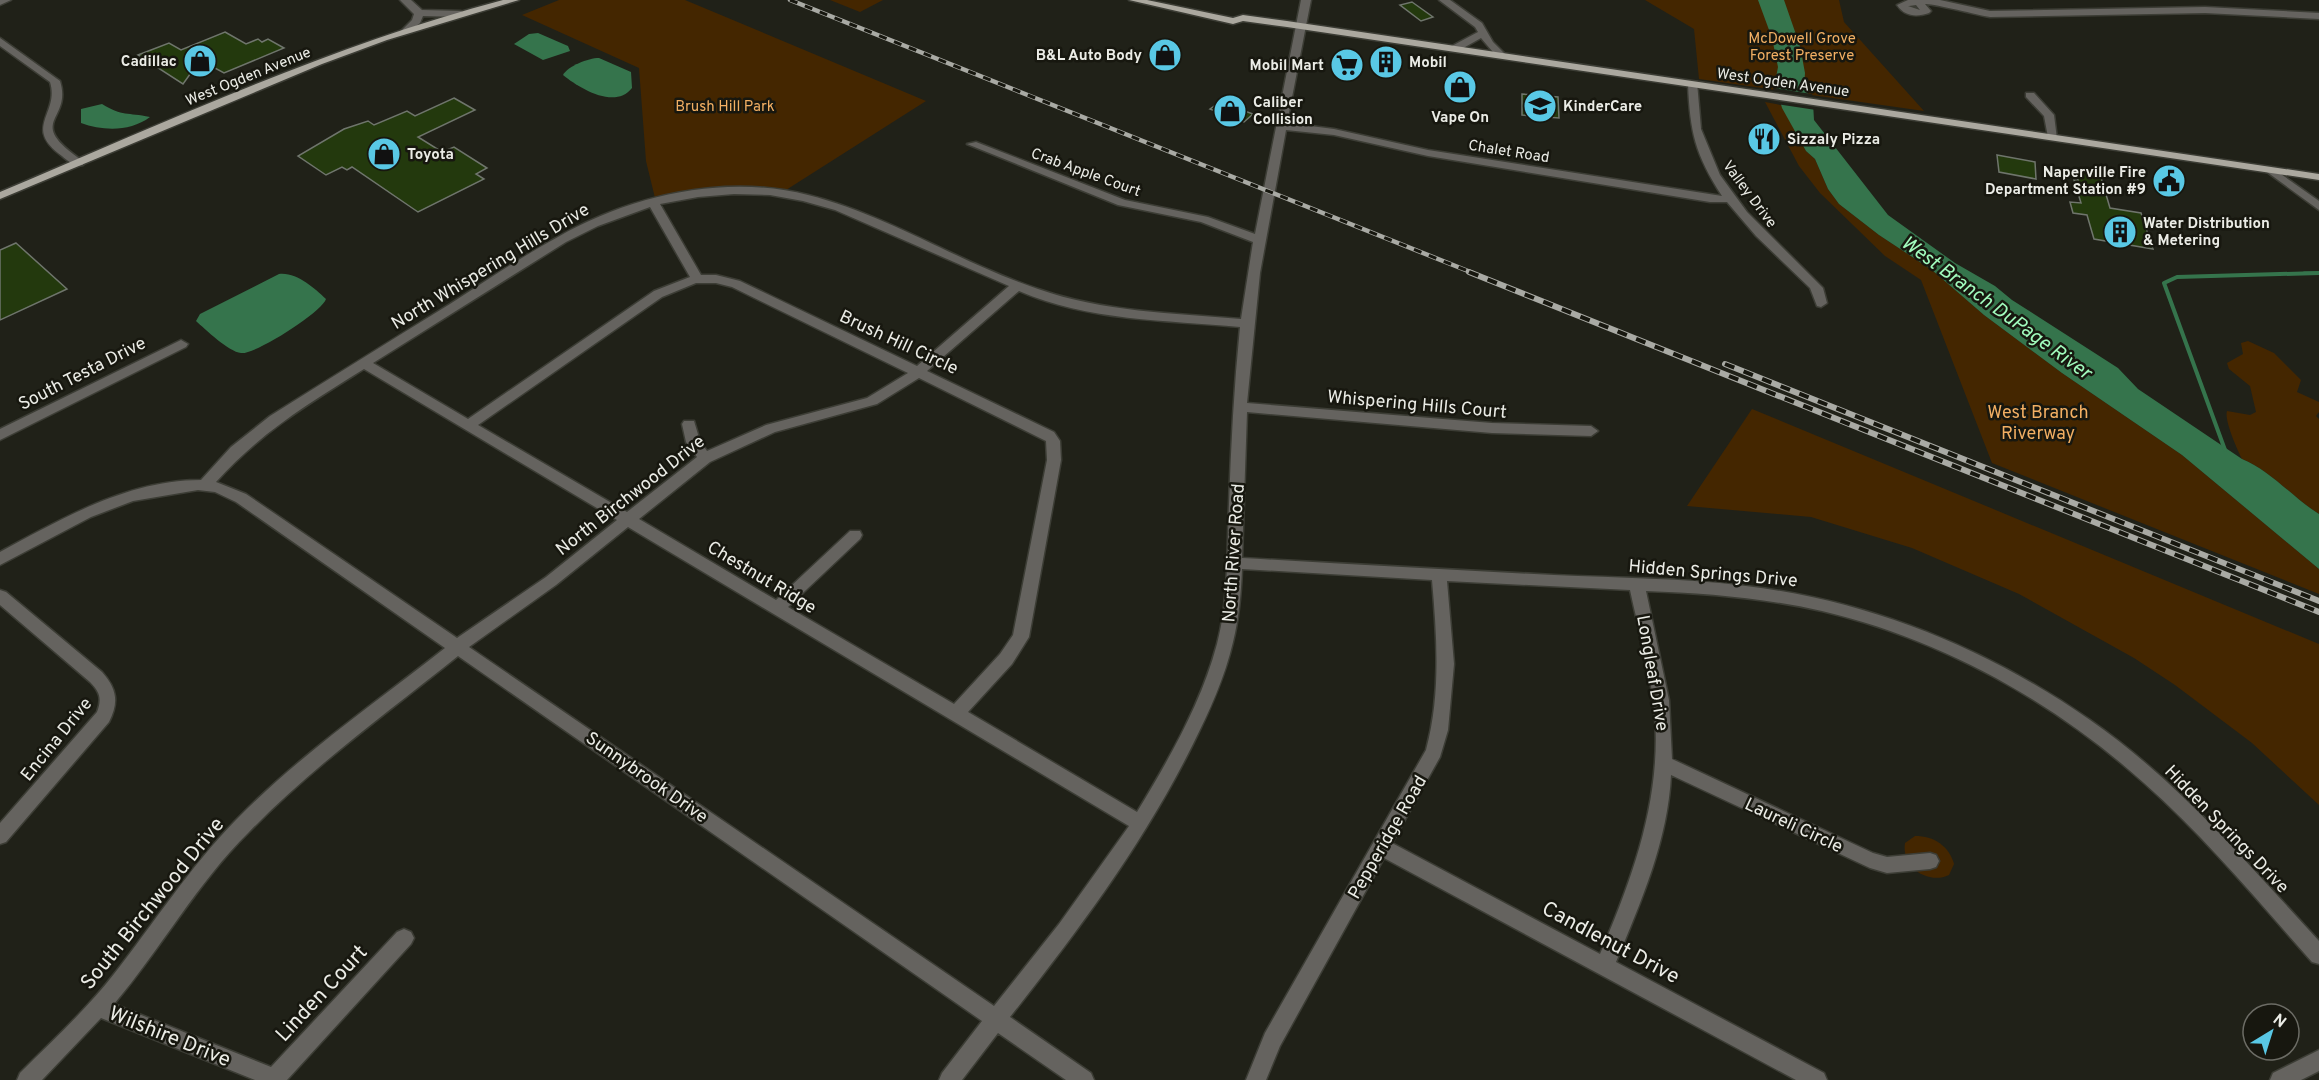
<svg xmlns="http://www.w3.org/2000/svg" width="2319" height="1080" viewBox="0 0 2319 1080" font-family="Overpass,sans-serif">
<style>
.green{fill:#442600}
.water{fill:#35744c}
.pier{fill:#202118}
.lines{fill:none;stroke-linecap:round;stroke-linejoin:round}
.stream-far1{stroke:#35744c;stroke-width:3}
.stream{stroke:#35744c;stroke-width:4}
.building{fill:#23390d;stroke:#6f756c;stroke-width:1.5}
.minor-casing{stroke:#3c3d35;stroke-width:3}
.major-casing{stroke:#3c3d35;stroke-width:3}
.minor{fill:#65635f;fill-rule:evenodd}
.major{fill:#aba89f;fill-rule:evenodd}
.rail-far1-casing{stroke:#a9aaa4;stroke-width:4.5}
.rail-casing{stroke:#a9aaa4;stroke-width:6}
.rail-far1{stroke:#17170f;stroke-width:3;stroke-dasharray:8;stroke-linecap:butt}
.rail{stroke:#17170f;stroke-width:4;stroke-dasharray:10;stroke-linecap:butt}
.labels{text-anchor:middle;stroke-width:5;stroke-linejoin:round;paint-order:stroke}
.far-park-label{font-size:15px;fill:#f2af63;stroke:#17170f}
.far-poi-label{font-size:15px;font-weight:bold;fill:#ebece6;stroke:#17170f;text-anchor:start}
.far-street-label{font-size:15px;fill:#ebece6;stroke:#17170f}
.street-label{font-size:18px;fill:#ebece6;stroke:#17170f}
.park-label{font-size:18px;fill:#f2af63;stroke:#17170f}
.water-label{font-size:20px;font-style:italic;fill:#a1fbbd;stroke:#17170f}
.near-street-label{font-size:21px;fill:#ebece6;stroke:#17170f}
</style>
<rect width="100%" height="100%" fill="#202118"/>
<g class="green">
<path d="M559,0H685L926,101L786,190L729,187L655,198L646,161L639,68L522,15Z"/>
<path d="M830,0H883L860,12Z"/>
<path d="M1645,0H1839L1844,22L1924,111L1699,79L1694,29Z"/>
<path d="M1765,102L1781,105L1806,151L1815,159L1828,189L1839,204L1879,235L1932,270L1984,315L2062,373L2182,455L2319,569V594L1992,463L1921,280L1885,256L1820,193L1799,166Z"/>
<path d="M2248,341L2274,353L2301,380L2297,392L2319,402V412L2316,416L2319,419V514C2293,498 2270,470 2242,459C2237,449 2224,420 2227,411L2250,415L2256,412L2250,386L2229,369L2227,363L2243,354L2241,343Z"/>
<path d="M1752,409L2319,644V805L2252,743L2175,685L2134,658L2019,594L1912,548L1811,517L1687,506Z"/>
<path d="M1915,836C1934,836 1949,846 1954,864L1949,875C1928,885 1901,867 1905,843Z"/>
</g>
<g class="water">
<path d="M1758,0H1784L1800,46L1805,73L1804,87L1813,103L1814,120L1888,215L1955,263L1995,286L2012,300L2118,368L2138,389L2242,459C2270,470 2293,498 2319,514V569L2182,455L2062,373L1984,315L1932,270L1879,235L1839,204L1828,189L1815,159L1806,151L1782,108L1775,83L1778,67L1772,38Z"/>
<path d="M538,33L568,46L570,51L543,60L514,44L529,34Z"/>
<path d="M599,58L631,72L632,88C615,110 579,88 563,75C568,66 588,58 599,58Z"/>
<path d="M102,104C123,117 127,112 150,117C130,132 103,131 81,123V109Z"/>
<path d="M279,274C297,272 314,288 326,299C322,312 255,355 241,353C229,352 205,329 196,321L200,314Z"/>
</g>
<path class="pier" d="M1773,88L1812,94L1816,110L1777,104Z"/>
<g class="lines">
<path class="stream-far1" d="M2304,273H2319"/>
<path class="stream" d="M2225,450L2164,283L2177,277L2319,273"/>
</g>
<g class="building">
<path d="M1412,2L1433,17L1421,21L1400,5Z"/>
<path d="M225,32L246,44L258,39L262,42L268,39L284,48L224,73L215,68L193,70L183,84L138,55L169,43L181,50Z"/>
<path d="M1522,94L1558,97L1559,118L1522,115Z"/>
<path d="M454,98L475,110L418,137L442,152L454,147L487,168L476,174L484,179L418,212L352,167L347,170L342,167L326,175L298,156L344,129L368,121L374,125L407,111L415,116Z"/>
<path d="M1220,102L1253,114L1244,122L1210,109Z"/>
<path d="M1997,155L2035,162L2036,179L1999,172Z"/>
<path d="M2075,171L2100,174L2110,208L2141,213L2153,249L2094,239L2087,215L2073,213L2070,202L2081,203L2074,180H2078Z"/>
<path d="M16,243L67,289L0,320V250Z"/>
</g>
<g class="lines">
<g class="minor-casing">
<g id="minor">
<path d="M0,0H11L0,5Z"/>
<path d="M400,0H411L422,10L461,11L466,14L461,17L423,16L420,23L406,34L401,31L412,20L414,14Z"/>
<path d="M1301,0H1311L1287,123L1334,129L1428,150L1722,196C1695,154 1690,132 1688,84L1697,82L1701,129L1720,175L1747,212L1823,288L1827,303L1821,307L1817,306L1810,288L1756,236L1727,202H1710L1428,156L1334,135L1286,130L1260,273L1247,403L1492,423L1591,426L1598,431L1591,436L1492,433L1247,412L1242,558C1346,564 1450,570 1554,575C1618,578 1683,578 1746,586C1871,601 1988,649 2090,720C2178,781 2247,863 2319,941V964L2312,962C2258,901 2205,837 2144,783C2053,701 1941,639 1822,611C1764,598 1705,593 1646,591L1669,700L1672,759L1873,853L1887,857L1930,853L1936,855L1939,861L1936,867L1930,869L1887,873L1870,868L1671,775C1668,840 1641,902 1616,962L1824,1073L1827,1080H1796L1384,858L1280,1046L1266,1080H1246L1265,1033L1426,750C1441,694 1437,638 1432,580L1242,569C1241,594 1239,618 1233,642C1225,677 1209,712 1193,744C1144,843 1078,931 1010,1017L1091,1073L1094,1080H1066L998,1033L962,1080H939L942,1073L982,1021L458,656C387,713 312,767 249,832C197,883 161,949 114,1004L271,1067L397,932L404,929L411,932L414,938L411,944L287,1080H255L101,1018L42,1080H17L20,1073C52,1041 86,1010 114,974C154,923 190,867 235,821C297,757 375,703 445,648L236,502L215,492L198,490L133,501L91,517L0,565V552C63,518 128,480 201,480L231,447L270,416C330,378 390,341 450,304C486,281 521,257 558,237C631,195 725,174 808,195C888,215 960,263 1038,289C1103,312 1173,313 1241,319L1253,242L1201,222L1118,205L967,144L976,142L1125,200L1208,217L1255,234ZM734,194L770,195L803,201L835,210L1009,286L917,366L740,281L716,275H701L660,204L698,197ZM650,207L690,277L654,291L468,419L373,363L566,242L598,226ZM696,283H716L732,287L908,373L867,398L766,425L707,451L700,441L694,421H684L682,424L686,442L697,457L627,512L478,425L662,297ZM1019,291C1087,321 1167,320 1240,327C1234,386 1231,445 1229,504C1227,550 1229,599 1217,644C1201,704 1169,759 1137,812L968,712L1012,664L1029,637L1061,460L1060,441L1054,432L927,371ZM364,369L617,520L546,577L457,638L246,494L216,482C261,432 308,404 364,369ZM919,378L1046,441L1047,460L1013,635L1000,654L954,704L788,607L860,539L862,535L860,531H850L776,600L639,519L710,462L775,432L877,404ZM628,527L1129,826L1059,924L994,1006L469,647L556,585ZM1447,581L1630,590C1639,632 1651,673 1655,716C1661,800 1633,877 1600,954L1392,843L1440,757L1448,730L1454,664Z"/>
<path d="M1439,0H1450L1482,23L1493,42L1507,56L1506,58H1498L1481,38L1458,51H1450V47L1478,32L1475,27Z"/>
<path d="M1908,0H1940L1990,11L2205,7L2319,13V19L2205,13L1990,17C1978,15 1932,3 1925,4L1931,11L1929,13C1917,17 1905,17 1897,5ZM1916,5L1920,10L1908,6H1909Z"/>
<path d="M0,38L60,81C73,122 23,120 83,161V165C74,167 68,161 62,156C22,127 60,114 50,82L0,46Z"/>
<path d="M2026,93H2034L2054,115L2057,139L2048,137L2044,116L2026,97Z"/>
<path d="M2271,167L2319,201V210L2267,172L2265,170Z"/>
<path d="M181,340L188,344L186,347L0,440V429Z"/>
<path d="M0,590L6,592L102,672C117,689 119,702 109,722L6,842L0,844V823L97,712C102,699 100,692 90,682L0,605Z"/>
<path d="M2319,1050V1071L2301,1080H2270L2273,1073Z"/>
</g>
</g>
<g class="major-casing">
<g id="major">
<path d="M503,0H519L387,40L322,64L0,199V192C166,122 329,46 503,0Z"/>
<path d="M1129,0H1147L1233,18L1243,15L1287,21L2319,174V180L1287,27L1243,21L1233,24Z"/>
</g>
</g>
<use href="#minor" class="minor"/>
<use href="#major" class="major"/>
<g class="rail-far1-casing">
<path id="rail-far1" d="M790,0L1473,273"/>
</g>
<g class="rail-casing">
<g id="rail">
<path d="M1469,272L2319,612"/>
<path d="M1725,364L2319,601"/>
</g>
</g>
<use href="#rail-far1" class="rail-far1"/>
<use href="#rail" class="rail"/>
</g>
<defs>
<g id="shop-disc" transform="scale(1.725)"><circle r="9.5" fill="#59c8e5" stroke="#17170f"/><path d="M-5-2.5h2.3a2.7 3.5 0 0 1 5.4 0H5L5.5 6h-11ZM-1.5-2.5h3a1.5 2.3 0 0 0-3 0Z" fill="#111"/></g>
<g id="building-disc" transform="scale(1.725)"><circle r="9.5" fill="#59c8e5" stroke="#17170f"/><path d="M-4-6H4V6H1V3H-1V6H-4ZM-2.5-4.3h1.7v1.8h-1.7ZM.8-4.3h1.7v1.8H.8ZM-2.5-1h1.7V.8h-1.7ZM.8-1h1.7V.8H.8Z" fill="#111"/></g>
<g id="supermarket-disc" transform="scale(1.725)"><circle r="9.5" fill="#59c8e5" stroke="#17170f"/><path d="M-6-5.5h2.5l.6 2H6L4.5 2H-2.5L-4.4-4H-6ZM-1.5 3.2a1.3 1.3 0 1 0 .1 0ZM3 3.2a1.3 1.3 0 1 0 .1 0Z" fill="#111"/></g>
<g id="school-disc" transform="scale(1.725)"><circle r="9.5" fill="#59c8e5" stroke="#17170f"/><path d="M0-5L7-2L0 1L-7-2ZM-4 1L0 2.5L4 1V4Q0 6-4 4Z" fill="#111"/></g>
<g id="restaurant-disc" transform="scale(1.725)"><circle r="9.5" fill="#59c8e5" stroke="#17170f"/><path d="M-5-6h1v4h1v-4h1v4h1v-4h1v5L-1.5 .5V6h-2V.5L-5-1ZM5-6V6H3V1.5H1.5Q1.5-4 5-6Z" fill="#111"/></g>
<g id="civic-disc" transform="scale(1.725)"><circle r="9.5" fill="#59c8e5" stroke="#17170f"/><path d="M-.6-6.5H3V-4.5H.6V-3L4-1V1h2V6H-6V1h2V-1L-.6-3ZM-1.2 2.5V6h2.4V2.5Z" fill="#111"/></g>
</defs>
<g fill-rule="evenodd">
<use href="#shop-disc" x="1165" y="55"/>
<use href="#shop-disc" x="200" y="61"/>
<use href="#building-disc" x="1386" y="62"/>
<use href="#supermarket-disc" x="1347" y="65"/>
<use href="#shop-disc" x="1460" y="87"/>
<use href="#school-disc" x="1540" y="106"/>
<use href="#shop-disc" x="1230" y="111"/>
<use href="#restaurant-disc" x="1764" y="139"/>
<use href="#shop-disc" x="384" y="154"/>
<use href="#civic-disc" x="2169" y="181"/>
<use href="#building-disc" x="2120" y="232"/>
</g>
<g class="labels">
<g class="far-park-label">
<text x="1802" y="43">McDowell Grove<tspan x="1802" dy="17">Forest Preserve</tspan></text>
<text x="725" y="111">Brush Hill Park</text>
</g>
<g class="far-poi-label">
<text x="1142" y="60" text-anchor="end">B&amp;L Auto Body</text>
<text x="177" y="66" text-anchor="end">Cadillac</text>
<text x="1409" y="67">Mobil</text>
<text x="1324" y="70" text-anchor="end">Mobil Mart</text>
<text x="1253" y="107">Caliber<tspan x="1253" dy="17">Collision</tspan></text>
<text x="1563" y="111">KinderCare</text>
<text x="1460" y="122" text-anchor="middle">Vape On</text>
<text x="1787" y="144">Sizzaly Pizza</text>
<text x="407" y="159">Toyota</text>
<text x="2146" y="177" text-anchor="end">Naperville Fire<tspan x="2146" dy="17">Department Station #9</tspan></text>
<text x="2143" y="228">Water Distribution<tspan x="2143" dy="17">&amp; Metering</tspan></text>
</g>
<g class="far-street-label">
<text transform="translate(248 76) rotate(-22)" y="5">West Ogden Avenue</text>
<text transform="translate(1783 82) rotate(8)" y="5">West Ogden Avenue</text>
<text transform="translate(1509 151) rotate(9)" y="5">Chalet Road</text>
<text transform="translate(1086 172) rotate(20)" y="5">Crab Apple Court</text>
<text transform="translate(1750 194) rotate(53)" y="5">Valley Drive</text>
</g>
<g class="street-label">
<text transform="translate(490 266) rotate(-31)" y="6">North Whispering Hills Drive</text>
<text transform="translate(899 342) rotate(25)" y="6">Brush Hill Circle</text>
<text transform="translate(82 373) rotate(-27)" y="6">South Testa Drive</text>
<text transform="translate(1417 404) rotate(5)" y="6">Whispering Hills Court</text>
<text transform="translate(630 495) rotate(-38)" y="6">North Birchwood Drive</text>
<text transform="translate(1233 553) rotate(-86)" y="6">North River Road</text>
<text transform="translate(1713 573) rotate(5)" y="6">Hidden Springs Drive</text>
<text transform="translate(762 577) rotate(31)" y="6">Chestnut Ridge</text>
<text transform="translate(1653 673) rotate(80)" y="6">Longleaf Drive</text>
<text transform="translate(56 739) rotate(-51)" y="6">Encina Drive</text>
<text transform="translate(647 777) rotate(35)" y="6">Sunnybrook Drive</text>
<text transform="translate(1794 825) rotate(25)" y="6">Laureli Circle</text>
<text transform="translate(2227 829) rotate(46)" y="6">Hidden Springs Drive</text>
<text transform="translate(1387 837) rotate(-60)" y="6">Pepperidge Road</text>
</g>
<g class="park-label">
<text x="2038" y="418">West Branch<tspan x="2038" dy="21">Riverway</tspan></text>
</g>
<g class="water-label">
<text transform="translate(1997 307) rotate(36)" y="7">West Branch DuPage River</text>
</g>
<g class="near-street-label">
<text transform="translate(152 903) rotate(-51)" y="7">South Birchwood Drive</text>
<text transform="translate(1611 942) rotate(28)" y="7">Candlenut Drive</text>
<text transform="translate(321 993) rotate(-47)" y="7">Linden Court</text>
<text transform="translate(170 1036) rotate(22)" y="7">Wilshire Drive</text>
</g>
</g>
<g transform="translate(2271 1032) rotate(38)"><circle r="28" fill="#17170f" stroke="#6c6c65" stroke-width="1.5"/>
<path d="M0-4.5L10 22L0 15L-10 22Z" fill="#59c8e5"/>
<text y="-9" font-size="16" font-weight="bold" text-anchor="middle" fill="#ebece6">N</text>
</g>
</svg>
